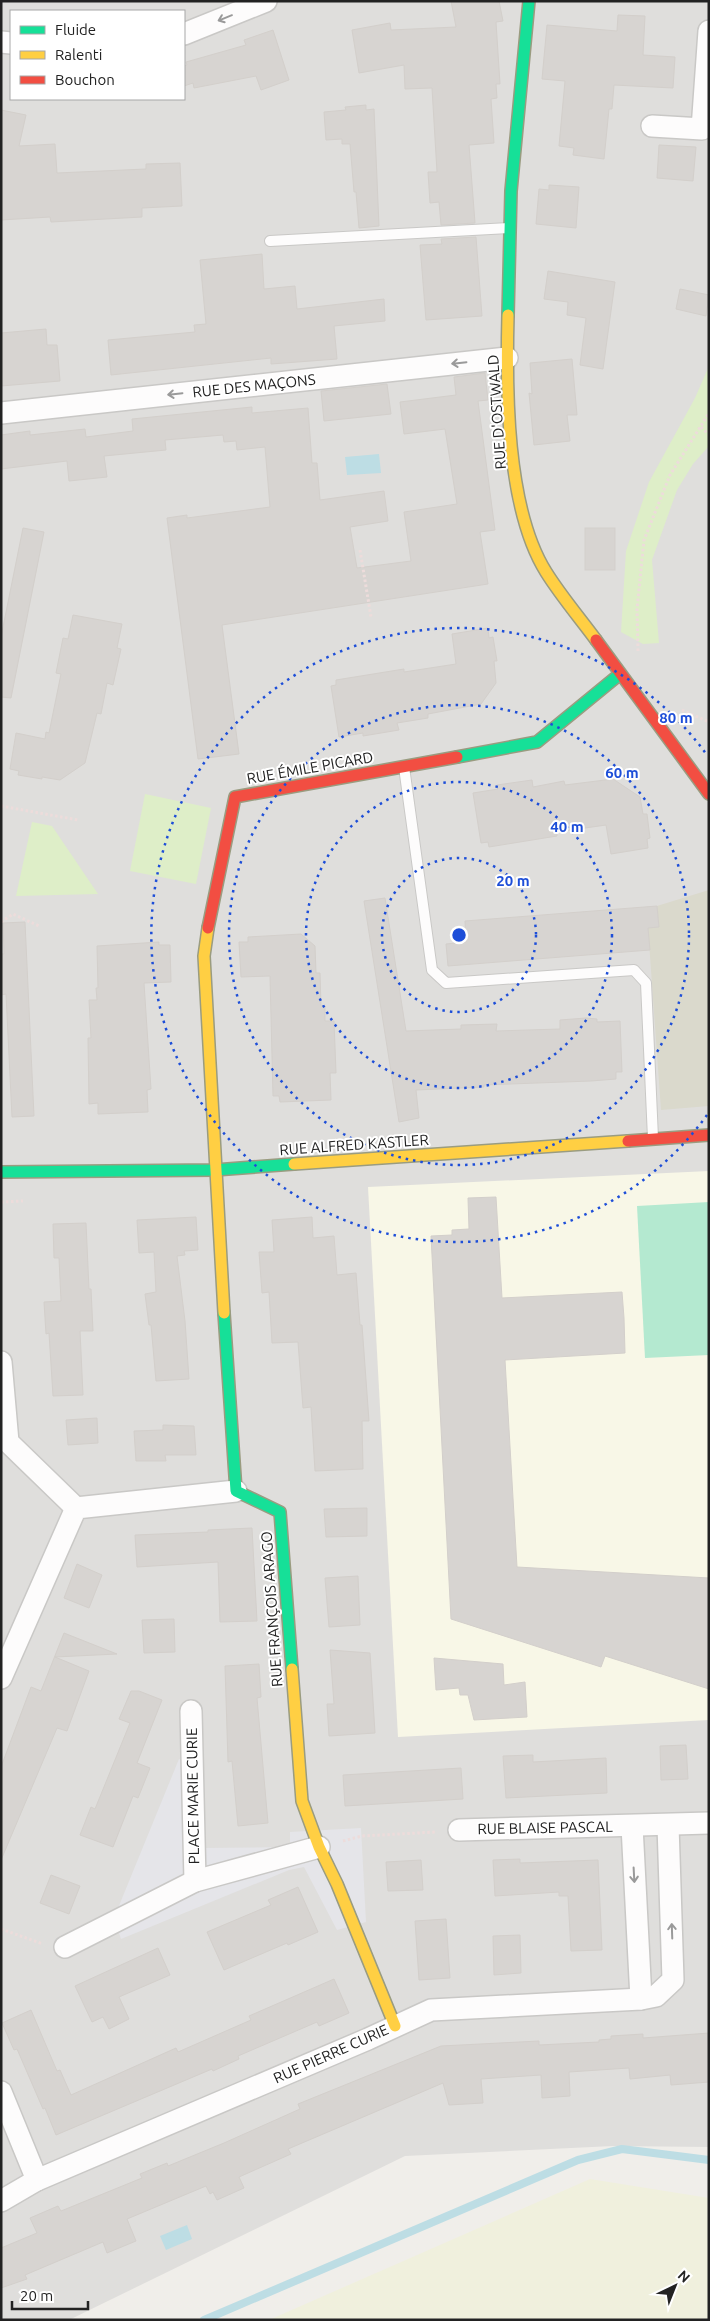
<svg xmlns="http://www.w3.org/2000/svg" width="710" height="2321" viewBox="0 0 710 2321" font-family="Ubuntu,sans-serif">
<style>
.residential{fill:#dfdedc;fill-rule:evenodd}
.education{fill:#f8f7e7}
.construction{fill:#dad9cc}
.farmland{fill:#f0f0dd}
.grass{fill:#deeec8}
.pitch{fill:#b4e9d0}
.plaza{fill:#e5e5e9}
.water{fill:#bddde4}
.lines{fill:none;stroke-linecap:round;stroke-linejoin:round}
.stream{stroke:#bddde4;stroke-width:8}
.building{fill:#d7d4d1;stroke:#d3cfcb}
.lane-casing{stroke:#c9c8c6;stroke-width:12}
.street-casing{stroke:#c9c8c6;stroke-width:24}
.fast-casing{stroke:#9a9c80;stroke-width:14}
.slow-casing{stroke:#9a9c80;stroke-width:14}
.jam-casing{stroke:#9a9c80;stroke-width:14}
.path{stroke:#eddcdb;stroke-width:3;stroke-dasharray:2.5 2.5;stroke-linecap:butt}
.lane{stroke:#fdfcfc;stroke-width:10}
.street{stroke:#fdfcfc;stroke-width:21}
.fast{stroke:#16e098;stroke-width:11}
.slow{stroke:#ffcf43;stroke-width:11}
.jam{stroke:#f24e42;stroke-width:11}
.oneway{stroke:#9a9a9a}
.ring{fill:none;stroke:#1d4ed8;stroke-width:2.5;stroke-dasharray:2.5 5}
.labels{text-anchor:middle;stroke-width:4;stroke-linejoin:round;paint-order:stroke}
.street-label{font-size:15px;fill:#222;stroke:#fff}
.centre{fill:#1d4ed8;stroke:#fff;stroke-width:2.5}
.ring-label{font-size:15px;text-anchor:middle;font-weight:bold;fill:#1d4ed8;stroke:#fff;stroke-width:4;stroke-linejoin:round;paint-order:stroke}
</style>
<rect width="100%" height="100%" fill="#f0eeea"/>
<path class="residential" d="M1,1H709V2147L613,2146L405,2156L69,2320H1ZM11,11H184V99H11Z"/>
<path class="education" d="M709,1171V1720L398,1737L368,1187Z"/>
<path class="construction" d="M709,890V1106L661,1110L648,928L659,927L657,906Z"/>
<path class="farmland" d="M590,2179L709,2198V2320H269Z"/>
<g class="grass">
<path d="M709,366V446L693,464L677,490L652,560L659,643L643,644L621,632L626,551L649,482L695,398Z"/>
<path d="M145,794L211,808L196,884L130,871Z"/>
<path d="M32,822L52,826L98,894L16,896Z"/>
</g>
<path class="pitch" d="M709,1202V1355L645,1358L637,1206Z"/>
<path class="plaza" d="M179,1759L199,1771L202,1848L290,1847V1832L361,1828L366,1922L337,1930L304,1867L289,1870L121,1939L114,1918Z"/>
<g class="water">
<path d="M379,454L381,473L347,475L345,457Z"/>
<path d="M187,2225L192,2239L166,2250L160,2236Z"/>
</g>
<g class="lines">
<path class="stream" d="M204,2320L578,2160L622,2149L709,2160"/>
</g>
<g class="building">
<path d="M451,1H499L503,21L496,22L500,84H496L497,98L491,99L494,143L469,145L475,223L441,225L439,202L430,203L428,172H437L432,88L405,89L404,65L359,73L352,30L390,23L391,30L456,27Z"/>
<path d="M618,15L645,16L643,55L675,57L673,88L614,85L612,109H609L604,159L573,155L574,148L559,146L565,81L542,79L547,25L617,31Z"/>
<path d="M273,30L289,80L261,90L256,76L194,88L193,83L184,86V66L187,65L186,62L246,45L244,40Z"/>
<path d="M366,105V110L374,109L379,226L359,228L356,192H354L350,144H342V139L326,140L324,112L346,110L345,107Z"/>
<path d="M1,110L26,115L19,146L55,144L57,173L146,169V164L180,163L182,206L142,208V217L51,222L50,217L1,220Z"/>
<path d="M659,145L696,147L693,181L657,178Z"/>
<path d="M549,185L579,187L576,228L536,224L539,189L549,190Z"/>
<path d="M476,237L482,316L426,320L420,245L442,244L441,239Z"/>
<path d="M262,254L264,289L295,286L297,309L384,299L385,321L334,326L337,359L271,364V358L111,375L108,340L195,332L194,325L206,324L200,260Z"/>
<path d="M548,271L615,282L603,369L580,365L586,318L567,315L568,302L544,299Z"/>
<path d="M680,289L709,295L706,316L676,309Z"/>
<path d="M46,329L47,345H57L60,381L1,386V333Z"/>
<path d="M572,359L577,415H567L570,441L534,445L529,393L532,394L530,363Z"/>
<path d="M485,373L488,400L478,401L495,530L480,532L488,584L222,625L239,754L198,759L167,518L187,515V518L270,507L265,447L237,450L236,441L224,442L223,435L165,440L166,450L104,456L107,477L69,481L67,461L1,469V435L30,431V435L85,429L86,437L133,431L132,419L252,407V413L308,408L312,463H317L320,500L384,491L388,521L350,527L357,568L411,561L404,512L457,504L445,429L404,434L400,402L456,395L454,377Z"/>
<path d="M387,384L391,414L324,421L321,391Z"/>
<path d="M23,528L44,532L11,698L1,697V637Z"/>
<rect x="585" y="528" width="30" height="42"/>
<path d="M73,615L122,624L117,648L121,649L113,685L107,683L101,714L97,713L85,763L60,780L42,777V779L18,775L19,771L10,769L16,733L45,739L46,732L49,733L61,674L56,673L63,638L68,639Z"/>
<path d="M488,628L489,638L493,637L497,661H494L496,683L481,704L428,714V718L397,723L399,730L363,736V733L339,737L331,686L336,685V680L404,669V672L456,664L452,634Z"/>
<path d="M613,779L640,797L643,814H647L650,838L647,839L648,848L611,854L606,825L557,832V836L489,847L488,842L481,843L473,793L498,789L497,785L532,780L533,787L564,781L565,785Z"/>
<path d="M385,898L406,1031L461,1029V1025L497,1024L496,1031L560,1029V1020L586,1018L597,1019V1022L620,1021L622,1072H616V1079L591,1081L484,1085V1087L416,1090L419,1118L399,1122L364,901Z"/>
<path d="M657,906L659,927L648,928L650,950L448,966L446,944L466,942L465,921Z"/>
<path d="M25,922L34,1116L12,1117L6,994L1,995V954H4L3,923Z"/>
<path d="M301,934L315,946L316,973H320L321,1006H325V1021H334L336,1073H330L331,1100L280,1102L279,1096H273L270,976L241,977L239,942H248V937Z"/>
<path d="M159,942V945H170L171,982L144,983L151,1089L147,1090L148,1112L98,1114V1103L89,1104L88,1038H91L89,1000H97L96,988H98L97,946Z"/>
<path d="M496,1197L502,1298L622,1292L624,1318L625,1353L505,1360L517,1567L709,1578V1689L605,1656L601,1667L451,1619L431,1236L452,1235V1230L469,1229L468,1198Z"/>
<path d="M196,1217L198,1250L184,1251L185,1255L177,1256L185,1321L189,1379L156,1381L151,1325H149L145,1294L156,1292L154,1252L139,1253L137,1220Z"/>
<path d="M312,1217L313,1238L334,1236L337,1275L356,1273L360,1325H362L369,1421H362L363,1469L315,1471L311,1407L303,1408L298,1342L272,1343L269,1292L262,1293L259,1252H274L272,1220Z"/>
<path d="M86,1223L89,1289H91L93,1331H80L83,1395L53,1396L49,1333L46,1334L44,1302L61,1301L59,1258H54L53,1224Z"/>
<path d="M97,1418L98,1443L68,1445L66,1420Z"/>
<path d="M163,1425L194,1426L196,1455H165L166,1461H136L134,1431L163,1430Z"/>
<path d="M367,1508V1536L326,1537L324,1509Z"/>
<path d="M252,1528L257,1621L220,1622L218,1562L137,1567L135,1535L208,1532V1530Z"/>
<path d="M77,1564L102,1575L89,1608L64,1598Z"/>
<path d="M358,1576L360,1625L329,1627L325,1578Z"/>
<path d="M174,1619L175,1652L144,1653L142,1620Z"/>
<path d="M64,1633L117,1654L55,1657L89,1671L67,1731L57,1728L1,1860V1767L31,1687L41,1691Z"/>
<path d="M330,1650L370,1653L375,1733L329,1736L327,1704H334Z"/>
<path d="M434,1658L503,1664L504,1685L525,1682L527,1717L474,1720L468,1695H460L459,1688L436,1690Z"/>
<path d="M259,1664L261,1697L257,1698L268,1823L238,1826L232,1761L228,1762L225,1666Z"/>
<path d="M131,1691H139L162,1700L137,1763L150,1768L138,1798L133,1796L113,1847L80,1835L91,1807L95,1809L130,1723L119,1719Z"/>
<path d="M686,1745L688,1779L661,1780L660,1746Z"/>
<path d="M533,1755V1762L606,1758L607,1793L506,1798L503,1756Z"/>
<path d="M461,1768L463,1799L345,1806L343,1775Z"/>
<path d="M520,1859V1863L598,1860L602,1950L571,1951L568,1896H559V1892L495,1896L493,1860Z"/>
<path d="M421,1860L423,1890L388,1891L386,1862Z"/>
<path d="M51,1875L80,1886L69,1914L40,1903Z"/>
<path d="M298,1887L318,1932L288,1945L287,1943L224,1970L207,1932L271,1905L268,1900Z"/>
<path d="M446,1919L450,1978L419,1980L415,1921Z"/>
<path d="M520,1935L521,1973L494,1975L493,1936Z"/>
<path d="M158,1948L170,1975L119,1997L129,2019L109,2029L103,2017L92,2022L75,1986Z"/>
<path d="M334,1979L349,2013L319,2026L317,2022L238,2056L239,2059L213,2071L212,2069L56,2135L45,2108L43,2109L17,2049L14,2050L2,2023L31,2010L57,2071L60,2070L71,2095L176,2048L178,2052L251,2020L249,2016Z"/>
<path d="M709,2033V2082L671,2085L670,2075L630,2079L629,2068L569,2072L570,2096L542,2098L541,2075L481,2079L483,2103L449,2105L443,2083L288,2149L291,2154L239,2177L244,2188L217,2200L213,2192L210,2194L206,2186L127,2219L136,2241L107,2253L103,2242L25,2275L27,2279L1,2288V2248L37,2233L30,2218L58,2206L61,2211L142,2178L140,2174L167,2163L168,2166L224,2143L300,2109L298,2104L441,2046L539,2041V2045L599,2042V2040L611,2039V2036L643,2034V2038Z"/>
</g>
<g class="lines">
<g class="lane-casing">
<g id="lane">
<path d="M270,241L509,228"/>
<path d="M404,767L432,970L446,983L634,970L646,983L653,1138"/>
</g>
</g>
<g class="street-casing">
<g id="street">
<path d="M184,34L266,1"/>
<path d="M1,42L11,43"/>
<path d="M652,126L702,129L709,31"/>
<path d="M1,413L507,358"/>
<path d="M1,1362L8,1442L76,1508"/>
<path d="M1,1678L76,1508L236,1491"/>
<path d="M191,1711L195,1881"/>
<path d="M632,1826L641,1999"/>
<path d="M459,1830L709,1823"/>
<path d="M65,1947L195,1881L319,1847"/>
<path d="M1,2092L37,2180L368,2039L431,2010L641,1999L656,1996L673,1980L668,1825"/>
<path d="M1,2201L37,2180"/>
</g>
</g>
<g class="fast-casing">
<g id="fast">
<path d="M508,315L511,191L529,1"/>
<path d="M457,757L537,742L620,674"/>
<path d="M1,1172L215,1170L294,1164"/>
<path d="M224,1313L236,1491L280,1512L292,1669"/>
</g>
</g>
<g class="slow-casing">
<g id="slow">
<path d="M508,315C506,389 506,508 546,572C561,596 579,617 596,640"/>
<path d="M208,928L204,956L224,1313"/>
<path d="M294,1164L628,1141"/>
<path d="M292,1669L302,1801L319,1847L337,1884L395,2026"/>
</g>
</g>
<g class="jam-casing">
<g id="jam">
<path d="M596,640L709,794"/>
<path d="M208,928L235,797L457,757"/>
<path d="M628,1141L709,1135"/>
</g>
</g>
<g class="path">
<path d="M701,427L709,435"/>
<path d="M360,550L371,617"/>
<path d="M638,651L637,609L644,540L670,475L709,413"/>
<path d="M682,710L709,722"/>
<path d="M1,806L78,820"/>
<path d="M1,922L13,914L39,926"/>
<path d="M1,1202L23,1201"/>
<path d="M343,1841L362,1836L436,1832"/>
<path d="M1,1929L43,1944"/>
</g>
<use href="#lane" class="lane"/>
<use href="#street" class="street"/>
<use href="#fast" class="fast"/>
<use href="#slow" class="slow"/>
<use href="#jam" class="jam"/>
</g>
<defs><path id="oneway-shaft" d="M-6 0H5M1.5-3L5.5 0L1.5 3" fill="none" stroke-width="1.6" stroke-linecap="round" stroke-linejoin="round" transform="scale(1.25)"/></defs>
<g class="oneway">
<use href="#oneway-shaft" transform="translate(225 18) rotate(158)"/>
<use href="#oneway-shaft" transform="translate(459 363) rotate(174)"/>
<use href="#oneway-shaft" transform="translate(175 394) rotate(174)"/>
<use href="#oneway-shaft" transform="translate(634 1875) rotate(87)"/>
<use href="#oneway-shaft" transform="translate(672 1931) rotate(-92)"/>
</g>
<g class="ring">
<circle cx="459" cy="935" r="77"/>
<circle cx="459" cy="935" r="153"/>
<circle cx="459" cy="935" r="230"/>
<path d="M707 1115A307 307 0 1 1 707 755"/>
</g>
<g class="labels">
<g class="street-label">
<text transform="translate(254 386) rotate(-6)" y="5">RUE DES MAÇONS</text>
<text transform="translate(497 412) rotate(-94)" y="5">RUE D'OSTWALD</text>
<text transform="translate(310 768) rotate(-10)" y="5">RUE ÉMILE PICARD</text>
<text transform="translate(354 1145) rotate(-4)" y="5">RUE ALFRED KASTLER</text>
<text transform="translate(272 1609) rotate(-94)" y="5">RUE FRANÇOIS ARAGO</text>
<text transform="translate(193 1796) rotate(-91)" y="5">PLACE MARIE CURIE</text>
<text transform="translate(545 1828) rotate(-1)" y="5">RUE BLAISE PASCAL</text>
<text transform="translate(331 2054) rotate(-24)" y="5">RUE PIERRE CURIE</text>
</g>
</g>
<circle cx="459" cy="935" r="8" class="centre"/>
<g class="ring-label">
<text x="676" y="723">80 m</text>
<text x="622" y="778">60 m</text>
<text x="567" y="832">40 m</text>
<text x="513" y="886">20 m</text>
</g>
<rect width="710" height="2321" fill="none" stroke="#222222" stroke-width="5"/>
<rect x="10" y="10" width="175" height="90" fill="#ffffff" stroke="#a7a7a7"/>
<rect x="20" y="26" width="25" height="8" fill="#16e098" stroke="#a7a7a7"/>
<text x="55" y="35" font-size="15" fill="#222222">Fluide</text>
<rect x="20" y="51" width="25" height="8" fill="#ffcf43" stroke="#a7a7a7"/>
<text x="55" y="60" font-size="15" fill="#222222">Ralenti</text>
<rect x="20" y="76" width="25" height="8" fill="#f24e42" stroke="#a7a7a7"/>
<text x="55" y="85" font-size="15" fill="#222222">Bouchon</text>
<g transform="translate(675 2286) rotate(43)" stroke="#ffffff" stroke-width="4" paint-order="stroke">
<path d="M0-4L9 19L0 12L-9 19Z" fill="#222222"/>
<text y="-8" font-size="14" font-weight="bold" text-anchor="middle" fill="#222222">N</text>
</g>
<path d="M12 2301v8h76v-8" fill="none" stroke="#222222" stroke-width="2.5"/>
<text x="20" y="2301" font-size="15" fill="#222222" stroke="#ffffff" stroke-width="4" paint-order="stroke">20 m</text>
</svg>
